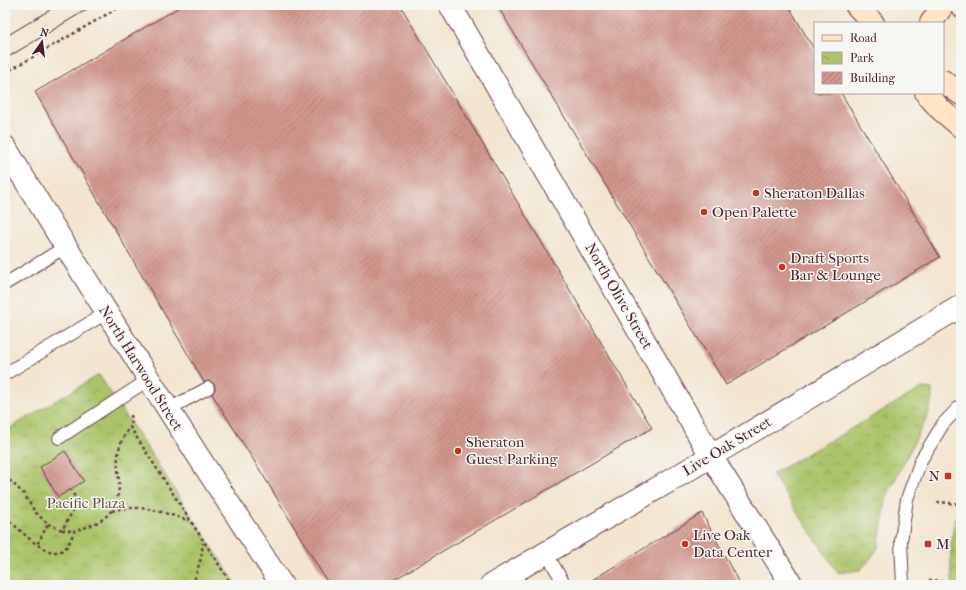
<svg xmlns="http://www.w3.org/2000/svg" width="966" height="590" viewBox="0 0 966 590" font-family="'IM FELL French Canon',serif">
<style>
.park{fill:url(#park-crowns);stroke:#7a724a}
.building{fill:url(#building-hatch)}
.lines{fill:none;stroke-linecap:round;stroke-linejoin:round}
.service-casing{stroke:#633d44;stroke-width:14}
.tertiary-casing{stroke:#633d44;stroke-width:24}
.secondary-casing{stroke:#633d44;stroke-width:24}
.path{stroke:#633d44;stroke-width:2.5;stroke-dasharray:3 3;stroke-linecap:butt}
.service{stroke:#fff;stroke-width:12}
.tertiary{stroke:#fff;stroke-width:22}
.secondary{stroke:#ffe4c6;stroke-width:22}
.tram{stroke:#4a1f2b;stroke-width:1}
.poi-dot{fill:#c8321e;stroke:#f6f6f2;stroke-width:1.5}
.labels{text-anchor:middle;stroke-width:3;stroke-linejoin:round;paint-order:stroke}
.poi-label{font-size:15px;fill:#4a1f2b;stroke:#f6f6f2;text-anchor:start}
.street-label{font-size:15px;fill:#4a1f2b;stroke:#f6f6f2}
.park-label{font-size:15px;fill:#67513e;stroke:#f6f6f2}
</style>
<defs>
<pattern id="park-crowns" width="20" height="18" patternUnits="userSpaceOnUse"><rect width="20" height="18" fill="#abc469"/><path d="M2 6a3 3 0 1 1 6 0M12 15a3 3 0 1 1 6 0" fill="none" stroke="#8d9f57"/></pattern>
<pattern id="building-hatch" width="6" height="6" patternUnits="userSpaceOnUse"><rect width="6" height="6" fill="#d2968c"/><path d="M-1 1l2-2M0 6l6-6M5 7l2-2" fill="none" stroke="#ac7a73"/></pattern>
</defs>
<rect width="100%" height="100%" fill="#f6f6f2"/>
<filter id="ink" filterUnits="userSpaceOnUse"><feTurbulence type="fractalNoise" baseFrequency=".025" numOctaves="2"/><feDisplacementMap in="SourceGraphic" scale="8" xChannelSelector="R" yChannelSelector="G"/><feConvolveMatrix kernelMatrix="1 2 1 2 8 2 1 2 1" color-interpolation-filters="sRGB"/></filter>
<filter id="wash" filterUnits="userSpaceOnUse"><feTurbulence type="fractalNoise" baseFrequency=".012" numOctaves="4" result="noise"/><feDisplacementMap in="SourceGraphic" scale="16" xChannelSelector="R" yChannelSelector="G"/><feGaussianBlur stdDeviation="0.9" result="paint"/><feColorMatrix in="noise" values="0 0 0 0 0 0 0 0 0 0 0 0 0 0 0 0 0 1.4 0 .05"/><feComposite in="paint" operator="in"/></filter>
<g filter="url(#wash)">
<rect width="100%" height="100%" fill="#f3e5d0"/>
<g class="park">
<path d="M99,375L237,585H5V431Z"/>
<path d="M922,388L932,389V398L928,415L887,496L878,548L868,562L860,570L838,573L772,474Z"/>
<path d="M961,501V585H953C948,557 951,528 961,501Z"/>
</g>
<g id="blocks">
<g class="building">
<path d="M183,5H400L652,428L385,585H329L263,475L212,394L215,389L214,384L209,381L204,382L35,92Z"/>
<path d="M497,5H788L815,51V93H841L940,257L726,385Z"/>
<path d="M65,451L84,481L58,497L40,467Z"/>
<path d="M702,513L740,585H584Z"/>
</g>
</g>
</g>
<g filter="url(#ink)">
<use href="#blocks" fill-opacity="0" stroke="#633d44" stroke-width="1"/>
<g class="lines">
<g class="service-casing">
<g id="service">
<path d="M5,284L65,247"/>
<path d="M5,374L106,313"/>
<path d="M167,410L208,388"/>
<path d="M59,438L148,380"/>
<path d="M546,553L565,585"/>
<path d="M506,576L521,585"/>
<path d="M903,585L901,541L907,499L921,460L943,424L961,405"/>
</g>
</g>
<g class="tertiary-casing">
<g id="tertiary">
<path d="M450,5L711,456L792,585"/>
<path d="M5,147C94,295 187,440 282,585"/>
<path d="M491,585L678,476L961,306"/>
</g>
</g>
<g class="secondary-casing">
<g id="secondary">
<path d="M856,5L873,23"/>
<path d="M960,5L961,6"/>
<path d="M931,23L943,5"/>
<path d="M943,81L961,94"/>
<path d="M926,93L940,109L961,127"/>
</g>
</g>
<g class="path">
<path d="M5,73L123,5"/>
<path d="M131,415L132,421L130,427L232,585"/>
<path d="M5,476L24,494L35,512L48,524L37,545"/>
<path d="M937,502L961,504"/>
<path d="M112,511C137,503 164,512 189,521"/>
<path d="M5,519L10,521C21,531 48,560 63,550C69,546 72,537 74,531C103,523 120,513 119,480C118,469 116,458 120,446C122,439 126,433 130,427"/>
<path d="M48,524L62,530L78,502L71,490"/>
<path d="M62,530L74,531"/>
<path d="M929,580L961,583"/>
<path d="M193,585L201,558L203,543"/>
</g>
<use href="#service" class="service"/>
<use href="#tertiary" class="tertiary"/>
<use href="#secondary" class="secondary"/>
<g class="tram">
<path d="M5,37L58,5"/>
<path d="M5,59L94,5"/>
</g>
</g>
</g>
<g class="poi-dot">
<circle cx="756" cy="193" r="4"/>
<circle cx="704" cy="212" r="4"/>
<circle cx="782" cy="267" r="4"/>
<circle cx="458" cy="451" r="4"/>
<rect x="944" y="472" width="8" height="8" rx="2"/>
<circle cx="685" cy="544" r="4"/>
<rect x="924" y="540" width="8" height="8" rx="2"/>
</g>
<g class="labels">
<g class="poi-label">
<text x="764" y="198">Sheraton Dallas</text>
<text x="712" y="217">Open Palette</text>
<text x="790" y="263">Draft Sports<tspan x="790" dy="17">Bar &amp; Lounge</tspan></text>
<text x="466" y="447">Sheraton<tspan x="466" dy="17">Guest Parking</tspan></text>
<text x="940" y="481" text-anchor="end">N</text>
<text x="693" y="540">Live Oak<tspan x="693" dy="17">Data Center</tspan></text>
<text x="936" y="549">M</text>
</g>
<g class="street-label">
<text transform="translate(619 296) rotate(60)" y="5">North Olive Street</text>
<text transform="translate(141 368) rotate(58)" y="5">North Harwood Street</text>
<text transform="translate(727 446) rotate(-31)" y="5">Live Oak Street</text>
</g>
<g class="park-label">
<text x="86" y="508">Pacific Plaza</text>
</g>
</g>
<rect width="966" height="590" fill="none" stroke="#f6f6f2" stroke-width="20"/>
<rect x="814" y="22" width="130" height="72" fill="#f6f6f2" stroke="#b1a0a2"/>
<rect x="822" y="35" width="20" height="6" fill="#ffe4c6" stroke="#b1a0a2"/>
<text x="850" y="42" font-size="12" fill="#4a1f2b">Road</text>
<rect x="822" y="52" width="20" height="12" fill="url(#park-crowns)" stroke="#b1a0a2"/>
<text x="850" y="62" font-size="12" fill="#4a1f2b">Park</text>
<rect x="822" y="72" width="20" height="12" fill="url(#building-hatch)" stroke="#b1a0a2"/>
<text x="850" y="82" font-size="12" fill="#4a1f2b">Building</text>
<g transform="translate(42 42) rotate(14)" stroke="#f6f6f2" stroke-width="3" paint-order="stroke">
<path d="M0-3L7 15L0 10L-7 15Z" fill="#4a1f2b"/>
<text y="-6" font-size="11" font-weight="bold" text-anchor="middle" fill="#4a1f2b">N</text>
</g>
</svg>
